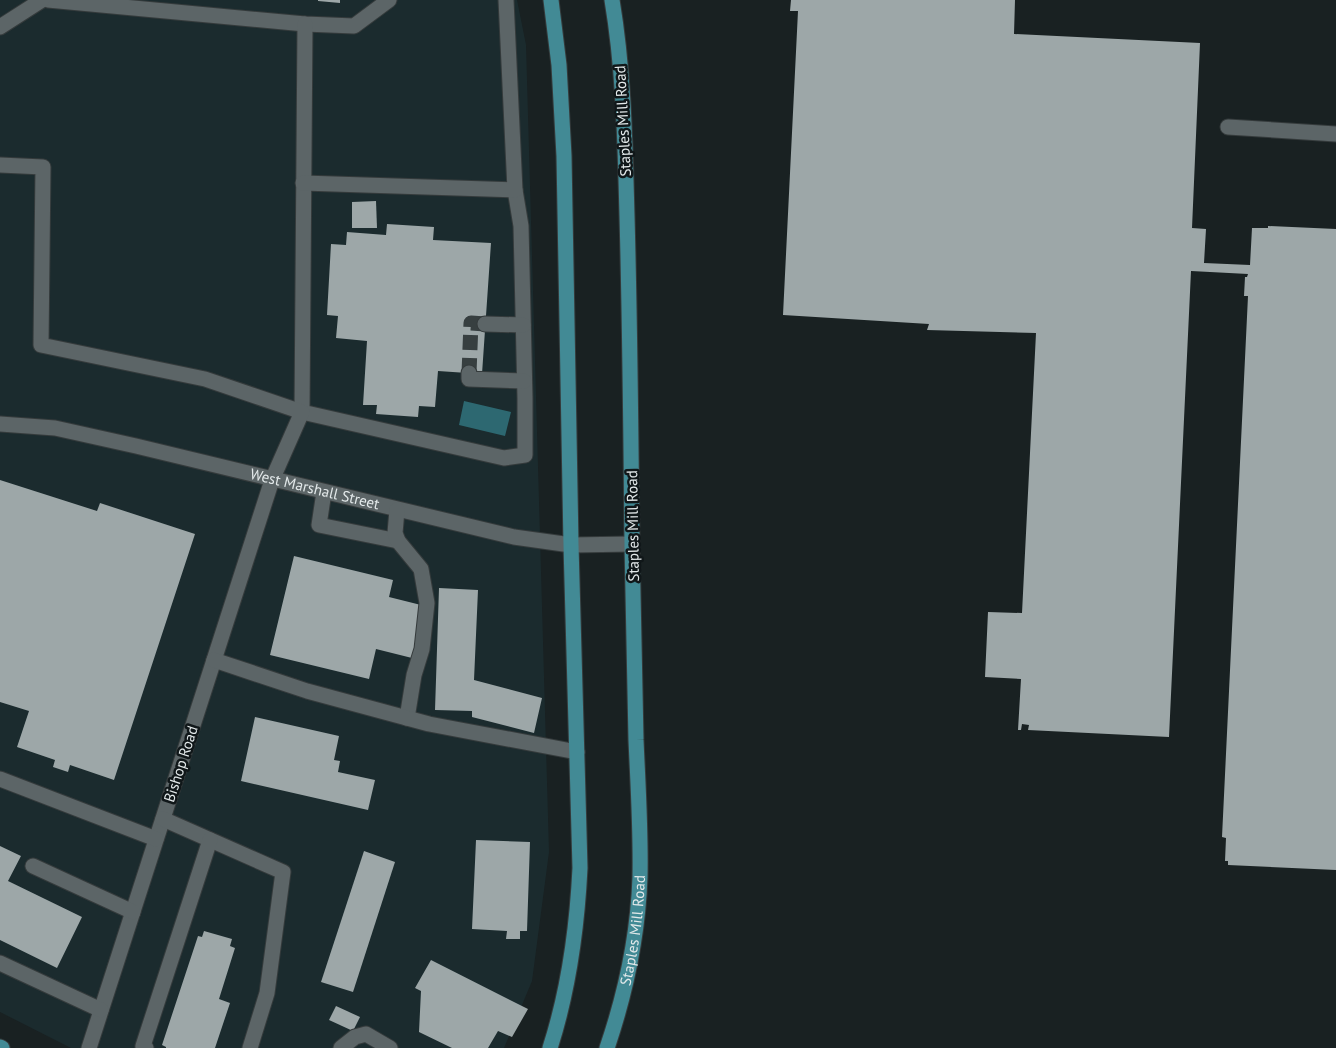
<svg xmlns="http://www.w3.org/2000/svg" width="1336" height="1048" viewBox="0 0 1336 1048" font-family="'PT Sans',sans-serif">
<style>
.built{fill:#1b2b2e}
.water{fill:#2d6871}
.building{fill:#9da7a8}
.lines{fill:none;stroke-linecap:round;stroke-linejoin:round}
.minor-tunnel{stroke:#373f40;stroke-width:15;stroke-dasharray:15 8;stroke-linecap:butt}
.minor-casing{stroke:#353b3c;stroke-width:17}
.major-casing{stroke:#353b3c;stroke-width:17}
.minor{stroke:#5c6567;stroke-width:15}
.major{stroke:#428a95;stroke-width:15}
.labels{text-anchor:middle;stroke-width:5;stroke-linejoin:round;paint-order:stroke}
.street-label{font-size:15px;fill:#e3e9ea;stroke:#101719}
</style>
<rect width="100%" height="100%" fill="#192122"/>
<path class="built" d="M0,0H517L526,45L549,852L532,981L504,1048H71L0,1012Z"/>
<path class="water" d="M464,401L511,412L505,436L459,425Z"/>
<g class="building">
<path d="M318,0H340V3L318,1Z"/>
<path d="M791,0H1015L1014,34L1200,43L1192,228L1206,229L1204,263L1250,265L1252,228H1268V226L1336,229V870L1228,865V861H1225L1226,838L1222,837L1248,296H1244L1245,277H1247L1248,274L1191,271L1169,737L1028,730L1029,725L1022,724L1021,730H1018L1021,679L985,677L988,612L1022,613L1036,333L927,330L929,324L783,315L798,11H790Z"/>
<path d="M376,201L377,228H352V202Z"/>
<path d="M387,224L434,227L433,240L491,243L482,374L438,371L435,407L419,406L418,417L376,414L377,405H363L367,341L336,338L338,316L327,315L331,244L346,245L347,232L386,235Z"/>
<path d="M0,480L97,511L100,503L195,534L114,780L70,765L68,772L53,767L55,760L17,747L29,711L0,702Z"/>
<path d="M294,556L393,580L389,597L425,606L412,658L376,649L369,679L270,655Z"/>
<path d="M439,588L478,590L474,680L542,698L534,733L472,717V711L435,710Z"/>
<path d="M255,717L339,736L334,760L340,761L338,772L375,780L368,810L241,781Z"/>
<path d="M476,840L530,842L527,931H520V939H506L507,931L472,929Z"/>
<path d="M0,846L21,856L8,881L82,917L57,968L0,940Z"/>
<path d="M364,851L395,862L353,992L321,982Z"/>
<path d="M204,931L232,939L230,946L235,948L219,999L230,1003L215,1048H166V1047L162,1045L198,936L202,937Z"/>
<path d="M431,960L528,1009L512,1037L498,1031L488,1048H452L419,1032L421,991L415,988Z"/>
<path d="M336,1006L360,1017L353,1031L329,1020Z"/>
</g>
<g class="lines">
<path class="minor-tunnel" d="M469,373L471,323L485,324"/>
<g class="minor-casing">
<g id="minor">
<path d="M48,0L305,24L354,26L389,0"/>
<path d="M305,24L302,412L504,458L525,455V398L521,226L515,190"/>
<path d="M0,27L42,0"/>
<path d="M1228,127L1336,134"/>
<path d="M0,165L43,167L41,345L205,379L302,412L272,480L89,1048"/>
<path d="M303,183L515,190L506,0"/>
<path d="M485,324L523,325"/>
<path d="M469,373V379L524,381"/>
<path id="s1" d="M0,424L55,428L136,446L514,537L571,545L632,544"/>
<path d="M324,492L319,525L398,541"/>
<path d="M397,510L395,533L398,541L421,569L427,603L422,649L414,675L407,718"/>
<path d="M214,660L307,691L429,724L577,752"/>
<path d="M0,779L156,839"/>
<path d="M163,819L283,872L267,993L250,1048"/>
<path d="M33,866L133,912"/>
<path d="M0,963L101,1010"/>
<path d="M146,1048L143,1046L210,840"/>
<path d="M341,1048L355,1037L366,1034L390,1048"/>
</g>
</g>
<g class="major-casing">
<g id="major">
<path d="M0,1047L2,1048"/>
<path d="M550,1048C569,989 577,929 580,868L571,545L564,156L559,65L551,0"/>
<path id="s2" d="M607,1048C626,992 638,936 640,877C641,831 638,786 636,740C635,675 633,609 632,544C631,435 630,326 627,216C625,144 624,71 612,0"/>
</g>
</g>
<use href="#minor" class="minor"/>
<use href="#major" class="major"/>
</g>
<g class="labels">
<g class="street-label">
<text transform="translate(623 121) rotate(-93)" y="5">Staples Mill Road</text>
<text dy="5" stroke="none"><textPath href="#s1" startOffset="322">West Marshall Street</textPath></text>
<text transform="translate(633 526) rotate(-91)" y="5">Staples Mill Road</text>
<text transform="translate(181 764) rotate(-72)" y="5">Bishop Road</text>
<text dy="5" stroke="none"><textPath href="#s2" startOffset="121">Staples Mill Road</textPath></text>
</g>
</g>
</svg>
